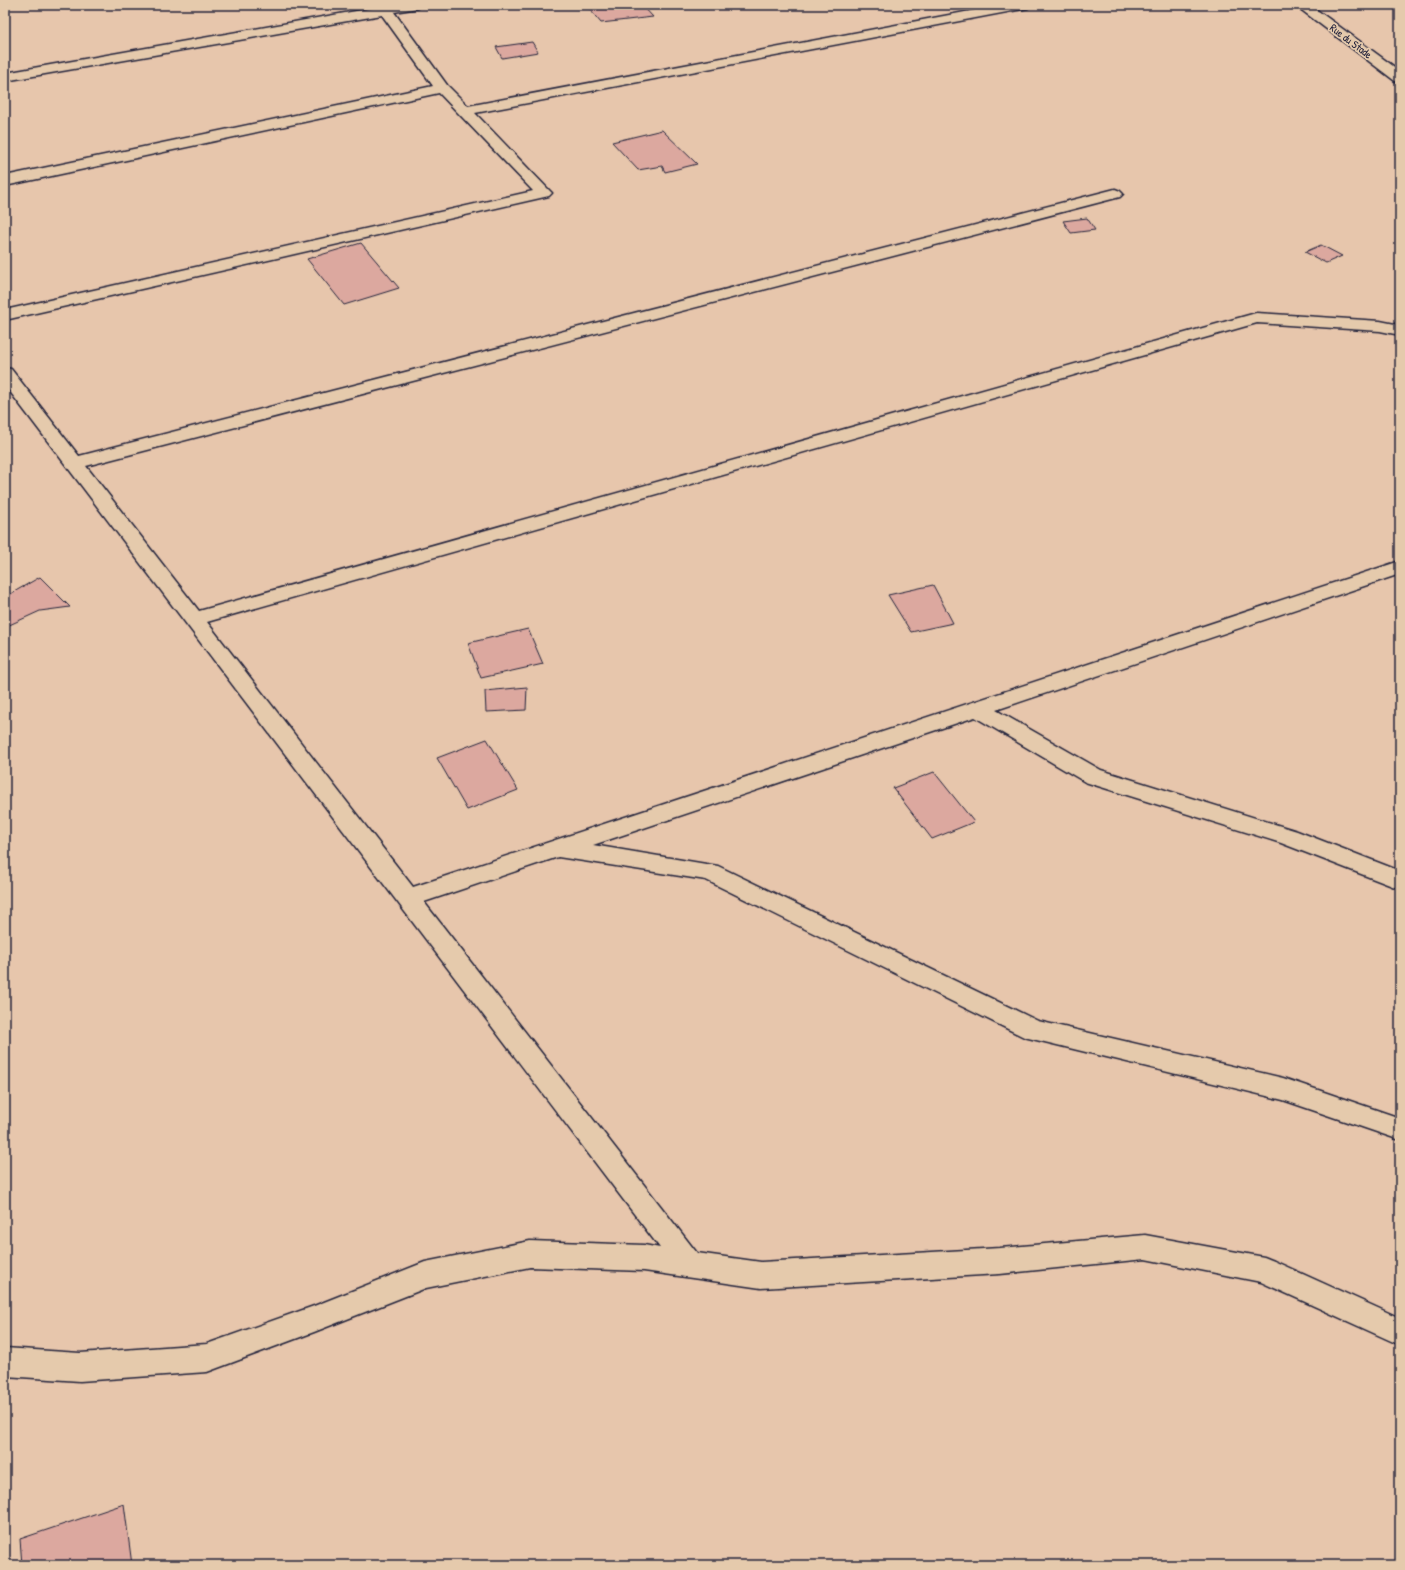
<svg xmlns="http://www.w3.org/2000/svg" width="1405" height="1570" viewBox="0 0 1405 1570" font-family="'Patrick Hand',sans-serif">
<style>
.building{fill:#dca89f;stroke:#22223b}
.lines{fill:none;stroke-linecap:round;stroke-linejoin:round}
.street-casing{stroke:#22223b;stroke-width:3}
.street{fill:#e5caac;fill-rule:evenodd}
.labels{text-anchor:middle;stroke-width:3.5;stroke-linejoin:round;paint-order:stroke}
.far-street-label{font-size:11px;fill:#22223b;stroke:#e5caac}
</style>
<rect width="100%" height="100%" fill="#e7c6ac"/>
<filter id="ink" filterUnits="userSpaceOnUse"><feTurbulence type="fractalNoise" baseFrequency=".025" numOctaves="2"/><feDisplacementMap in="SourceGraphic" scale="8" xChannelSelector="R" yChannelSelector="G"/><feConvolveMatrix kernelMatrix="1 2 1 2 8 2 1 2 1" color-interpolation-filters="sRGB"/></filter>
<g filter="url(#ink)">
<g class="building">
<path d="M586,5H642L653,17L601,23Z"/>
<path d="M532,42L538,52L502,58L496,47Z"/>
<path d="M662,130L697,164L665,172L662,166L638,170L612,142Z"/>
<path d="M1087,218L1095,230L1071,233L1063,221Z"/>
<path d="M361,243L399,288L344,305L307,259Z"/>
<path d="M1321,245L1342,256L1326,263L1305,252Z"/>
<path d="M40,577L70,607L40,611L5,627V597Z"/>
<path d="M933,585L953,623L911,632L888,595Z"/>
<path d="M528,629L543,664L481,678L468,643Z"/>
<path d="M527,687L526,710L486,712L485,691Z"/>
<path d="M487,739L518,790L467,810L437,758Z"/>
<path d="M934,772L974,822L932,839L893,788Z"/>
<path d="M124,1504L132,1565H22L20,1539Z"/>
</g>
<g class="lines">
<g class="street-casing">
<g id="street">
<path d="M390,5H420L418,8L394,12L447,85L468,106L1002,5H1030L1028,8L1023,9L475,113L549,190L552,193L549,196L5,320V310L533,191L439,93L5,186V176L433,86L382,15L5,81V73Z"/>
<path d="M1295,5H1310L1400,71V82L1395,81Z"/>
<path d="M1115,189L1120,191L1123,194L1120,197L86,466L199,611L1256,313L1380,321L1400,325V335L1380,331L1257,323L207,622L413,887L1400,561V574L996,710L1101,770L1297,831L1400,871V889L1281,843L1085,782L975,717L593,845L718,866L1038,1021L1283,1078L1400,1118V1140L1283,1100L1024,1037L706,880L558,857L424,902L697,1253L761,1262L1000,1248L1145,1235L1264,1257L1274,1261L1400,1318V1345L1261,1282L1145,1259L1000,1274L761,1288L644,1271L530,1267L426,1288L314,1332L207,1372L80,1381L5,1376V1348L80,1353L207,1344L314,1306L425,1262L530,1241L644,1245L660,1248L5,385V368L11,369L79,456Z"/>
</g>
</g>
<use href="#street" class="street"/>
</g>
</g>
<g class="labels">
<g class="far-street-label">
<text transform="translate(1351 41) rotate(37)" y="4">Rue du Stade</text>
</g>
</g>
<rect width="1405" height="1570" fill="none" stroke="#e5caac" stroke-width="20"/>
<rect x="10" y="10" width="1385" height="1550" fill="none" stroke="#22223b" stroke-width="1.5" filter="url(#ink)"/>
</svg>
